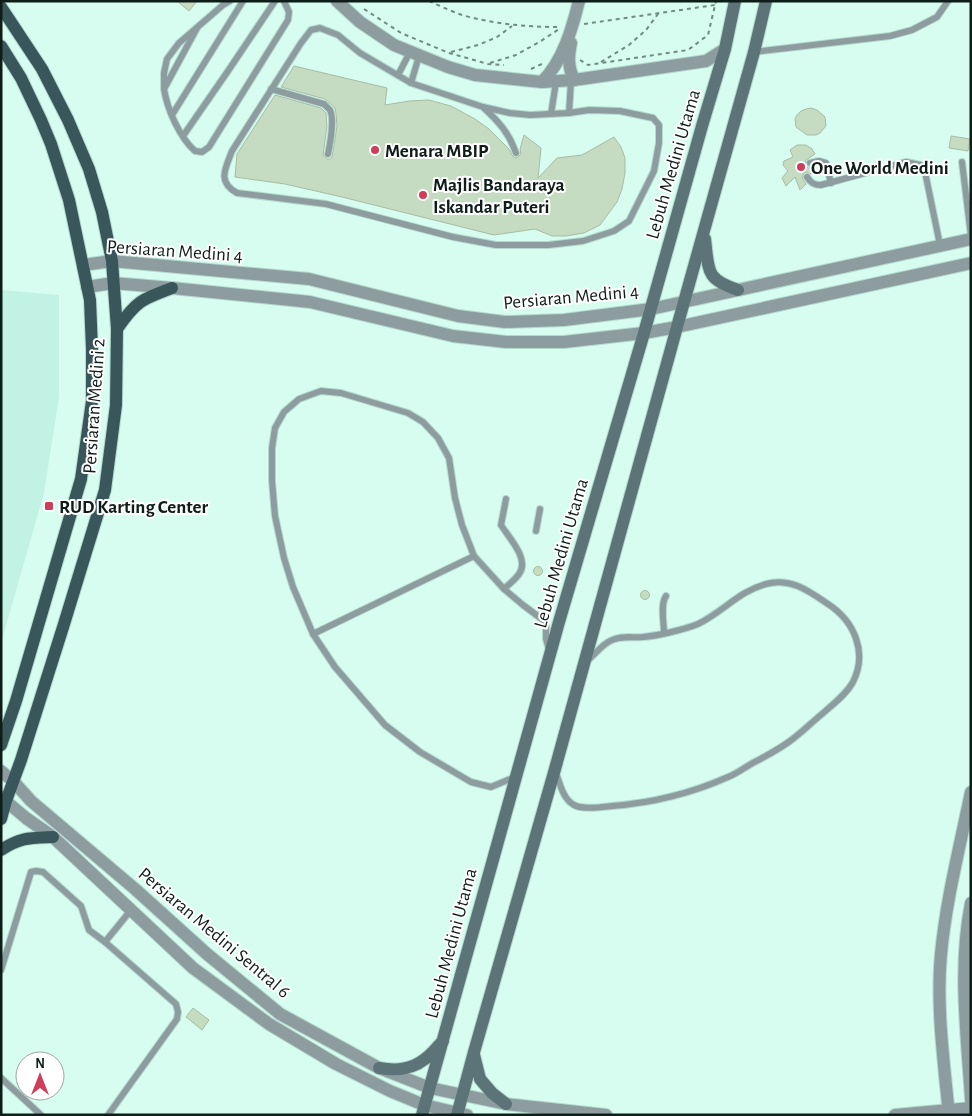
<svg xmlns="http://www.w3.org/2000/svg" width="972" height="1116" viewBox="0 0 972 1116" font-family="'Alegreya Sans',sans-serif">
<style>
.built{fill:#c2f2e3}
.building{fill:#c5dcc2;stroke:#a6bca3}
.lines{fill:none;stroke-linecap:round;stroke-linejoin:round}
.service-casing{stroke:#b6d9ce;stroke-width:8}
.minor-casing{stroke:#b6d9ce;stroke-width:14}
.tertiary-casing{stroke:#b6d9ce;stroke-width:14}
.secondary-casing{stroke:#b6d9ce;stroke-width:14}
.primary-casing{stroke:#b6d9ce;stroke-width:14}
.path{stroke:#718b83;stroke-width:2;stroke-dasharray:4 4;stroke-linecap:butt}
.service{stroke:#8d9d9f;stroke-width:6}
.minor{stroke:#8d9d9f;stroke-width:12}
.tertiary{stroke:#8d9d9f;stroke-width:12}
.secondary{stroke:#5c7477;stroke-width:12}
.primary{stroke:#39575b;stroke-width:12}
.poi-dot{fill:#ce3e5a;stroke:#fff;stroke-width:2}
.labels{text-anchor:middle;stroke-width:4;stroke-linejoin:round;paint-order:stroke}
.poi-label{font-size:19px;font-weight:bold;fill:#0f1d19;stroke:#fff;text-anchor:start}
.street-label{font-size:19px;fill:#0f1d19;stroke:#fff}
</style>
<rect width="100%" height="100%" fill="#d6fdf0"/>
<path class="built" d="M1,290L59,295V397L44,493L1,643Z"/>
<g class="building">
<path d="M177,1H197L189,11Z"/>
<path d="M294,66L387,88L385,105L409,101L429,100L451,106L475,119L489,129L509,149L512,155L515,158L518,157L521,154L520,149L524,135L541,148L538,178L557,158L582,155L614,137L621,147L625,158V173L622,189L617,202L600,225L584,233L566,236H552L535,229L494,235L342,197L285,184L235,177L237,154L275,95L321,108L326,113L327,126L323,155L327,159H330L332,157L337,126L336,114L335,108L325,99L281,87Z"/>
<path d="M811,108L817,110L825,117L826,126L820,133L816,135H807L796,127L795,119L797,115L801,111L806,109Z"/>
<path d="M951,136L970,139L968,151L949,148Z"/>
<path d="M797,145H806L812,149L815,154L806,160L805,165L808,168L814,167L818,173L810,174L807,172L804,173L802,178L806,184L800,190L795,177L786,186L782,178L788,171L783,165L784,161L793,157L790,150Z"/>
<circle cx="538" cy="571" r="4.5"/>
<circle cx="645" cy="595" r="4.5"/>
<path d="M193,1008L209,1020L202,1030L186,1017Z"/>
</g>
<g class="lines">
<g class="service-casing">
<g id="service">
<path d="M197,28L164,89C167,109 180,138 195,151L202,152L209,147L288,20L289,12L284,1"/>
<path d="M320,28L338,35L360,53L411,83L483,107L510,113L530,115L569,113L589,110L620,111L653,118L659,125V143L654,171L629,221L614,231L583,241L548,245H496L453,237L326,204L237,193C217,182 225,169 232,151L301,43L311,30Z"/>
<path d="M754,52L890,36L912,30L937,17L948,1"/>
<path d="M398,75L410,52"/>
<path d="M411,83L419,56"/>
<path d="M164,87V73L167,59L179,43L223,5L230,1"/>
<path d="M271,89L324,104C326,106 328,108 330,110C335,120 330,144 328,154"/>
<path d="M484,108C499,122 509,133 516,153"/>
<path d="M569,113L571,81"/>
<path d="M551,114L556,82"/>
<path d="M172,115L243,1"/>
<path d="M183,136L228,71L275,1"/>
<path d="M962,162L971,236"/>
<path d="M810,163L819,161L826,163L831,183"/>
<path d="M807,177C811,183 814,185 821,185L906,162L921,165L923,168L925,172L940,245"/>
<path d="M536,531L540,509"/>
<path d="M504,589C509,584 515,580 519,574C530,559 509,538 501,525L506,499"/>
<path d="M664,633C664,623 660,604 666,596"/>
<path d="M313,634L474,556"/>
<path d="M556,773C560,784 563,799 574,805C583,810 602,807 612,806C651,803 692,793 728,777C736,774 744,768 751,764C764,757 778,750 790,741C801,733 811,723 822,714C833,704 846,695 853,682C868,652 854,621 828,604C809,591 790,577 766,584C739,591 723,612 698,624C686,629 657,636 643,637C632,638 620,635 610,641C603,644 594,655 587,661"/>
<path d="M515,777L491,787L471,782L420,752L385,725L335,667L313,634L293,587L284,558L275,516L272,481V448L275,428L284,412L299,399L321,391L341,393L408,413L423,422L438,438L449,458L455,498L462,525L474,556L504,589L523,605L543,620L546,626V639L549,650"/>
<path d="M105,942L131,910"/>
<path d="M1,970L31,872L36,871L43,872L81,906L89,930L105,942L176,1004L178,1012L177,1019L108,1115"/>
<path d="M1,1078L41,1115"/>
</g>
</g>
<g class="minor-casing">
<g id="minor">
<path d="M571,43C568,58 568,66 574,80"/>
<path d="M542,82C563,61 572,29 579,1"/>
<path d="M83,265L112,261L309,279L458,316L505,322L564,320L651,309L971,239"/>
<path d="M87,287L113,283L172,288L310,302L453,336L506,342H564L644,333L677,327L971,263"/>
<path d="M1,771L14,782L31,801L135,889L207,954L280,1014L379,1068L430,1088L506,1104L606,1115"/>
<path d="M1,797L26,818L53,837L193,968L269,1024L336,1064L390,1091L424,1105L467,1115"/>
<path d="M895,1115L971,1108"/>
</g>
</g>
<g class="tertiary-casing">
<g id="tertiary">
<path d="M337,1L360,22L394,45L448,67L475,75L542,82L574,80L706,61L725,49"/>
<path d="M971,903C958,969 967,1033 971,1100"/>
<path d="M949,1115C944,1063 936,1006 941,954C946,900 960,846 971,792"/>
</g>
</g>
<g class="secondary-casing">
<g id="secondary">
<path d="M705,239C709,271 705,279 738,290"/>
<path d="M474,1055L480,1079L492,1093L506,1104"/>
<path d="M379,1068C396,1071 411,1070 425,1059C432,1054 437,1047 443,1041"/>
<path d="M422,1115L559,622L644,333L702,126L725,49L735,1"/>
<path d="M457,1115L474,1052L555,769L677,327L754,52L766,1"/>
</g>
</g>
<g class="primary-casing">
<g id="primary">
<path d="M1,7L42,69L68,120L89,169L102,212L112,261L117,329L116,405L105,490L64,624L21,760L6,801L1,819"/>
<path d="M1,46L21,78L41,120L51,144L69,200L90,300L92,349V401L81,479L16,701L1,745"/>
<path d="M117,329C136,301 142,299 172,288"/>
<path d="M1,850C21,837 30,838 53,837"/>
</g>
</g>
<g class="path">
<path d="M429,1C440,6 451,11 462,15C494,24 526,27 560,27"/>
<path d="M364,9L401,33L449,53L488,64L504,65"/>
<path d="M584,24L715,5"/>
<path d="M451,52L478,45L497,37L512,26"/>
<path d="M580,60L588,65L688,50L708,35L716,1"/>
<path d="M601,62L629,45L646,30L658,14"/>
<path d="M490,63L516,55L541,41L559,29"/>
<path d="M531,69L542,64"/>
</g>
<use href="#service" class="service"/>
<use href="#minor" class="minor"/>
<use href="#tertiary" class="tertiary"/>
<use href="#secondary" class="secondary"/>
<use href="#primary" class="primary"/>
</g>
<g class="poi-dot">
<circle cx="375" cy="150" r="5"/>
<circle cx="801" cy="167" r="5"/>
<circle cx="423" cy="195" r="5"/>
<rect x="44" y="501" width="10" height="10" rx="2.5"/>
</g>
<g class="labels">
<g class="poi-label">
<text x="385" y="157">Menara MBIP</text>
<text x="811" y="174">One World Medini</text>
<text x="433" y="191">Majlis Bandaraya<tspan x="433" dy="22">Iskandar Puteri</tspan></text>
<text x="59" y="513">RUD Karting Center</text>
</g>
<g class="street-label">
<text transform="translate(672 164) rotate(-74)" y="7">Lebuh Medini Utama</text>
<text transform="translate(175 250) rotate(4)" y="7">Persiaran Medini 4</text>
<text transform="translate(571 296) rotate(-5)" y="7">Persiaran Medini 4</text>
<text transform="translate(93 406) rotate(-86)" y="7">Persiaran Medini 2</text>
<text transform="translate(560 553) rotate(-74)" y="7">Lebuh Medini Utama</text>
<text transform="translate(215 932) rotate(40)" y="7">Persiaran Medini Sentral 6</text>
<text transform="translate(450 943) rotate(-75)" y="7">Lebuh Medini Utama</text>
</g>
</g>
<rect width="972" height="1116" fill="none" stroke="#0f1d19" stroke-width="5"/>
<g transform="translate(40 1076)"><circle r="24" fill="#ffffff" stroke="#9fa5a3"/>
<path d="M0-4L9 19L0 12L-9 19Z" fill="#ce3e5a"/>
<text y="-8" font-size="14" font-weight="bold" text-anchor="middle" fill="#0f1d19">N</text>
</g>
</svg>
